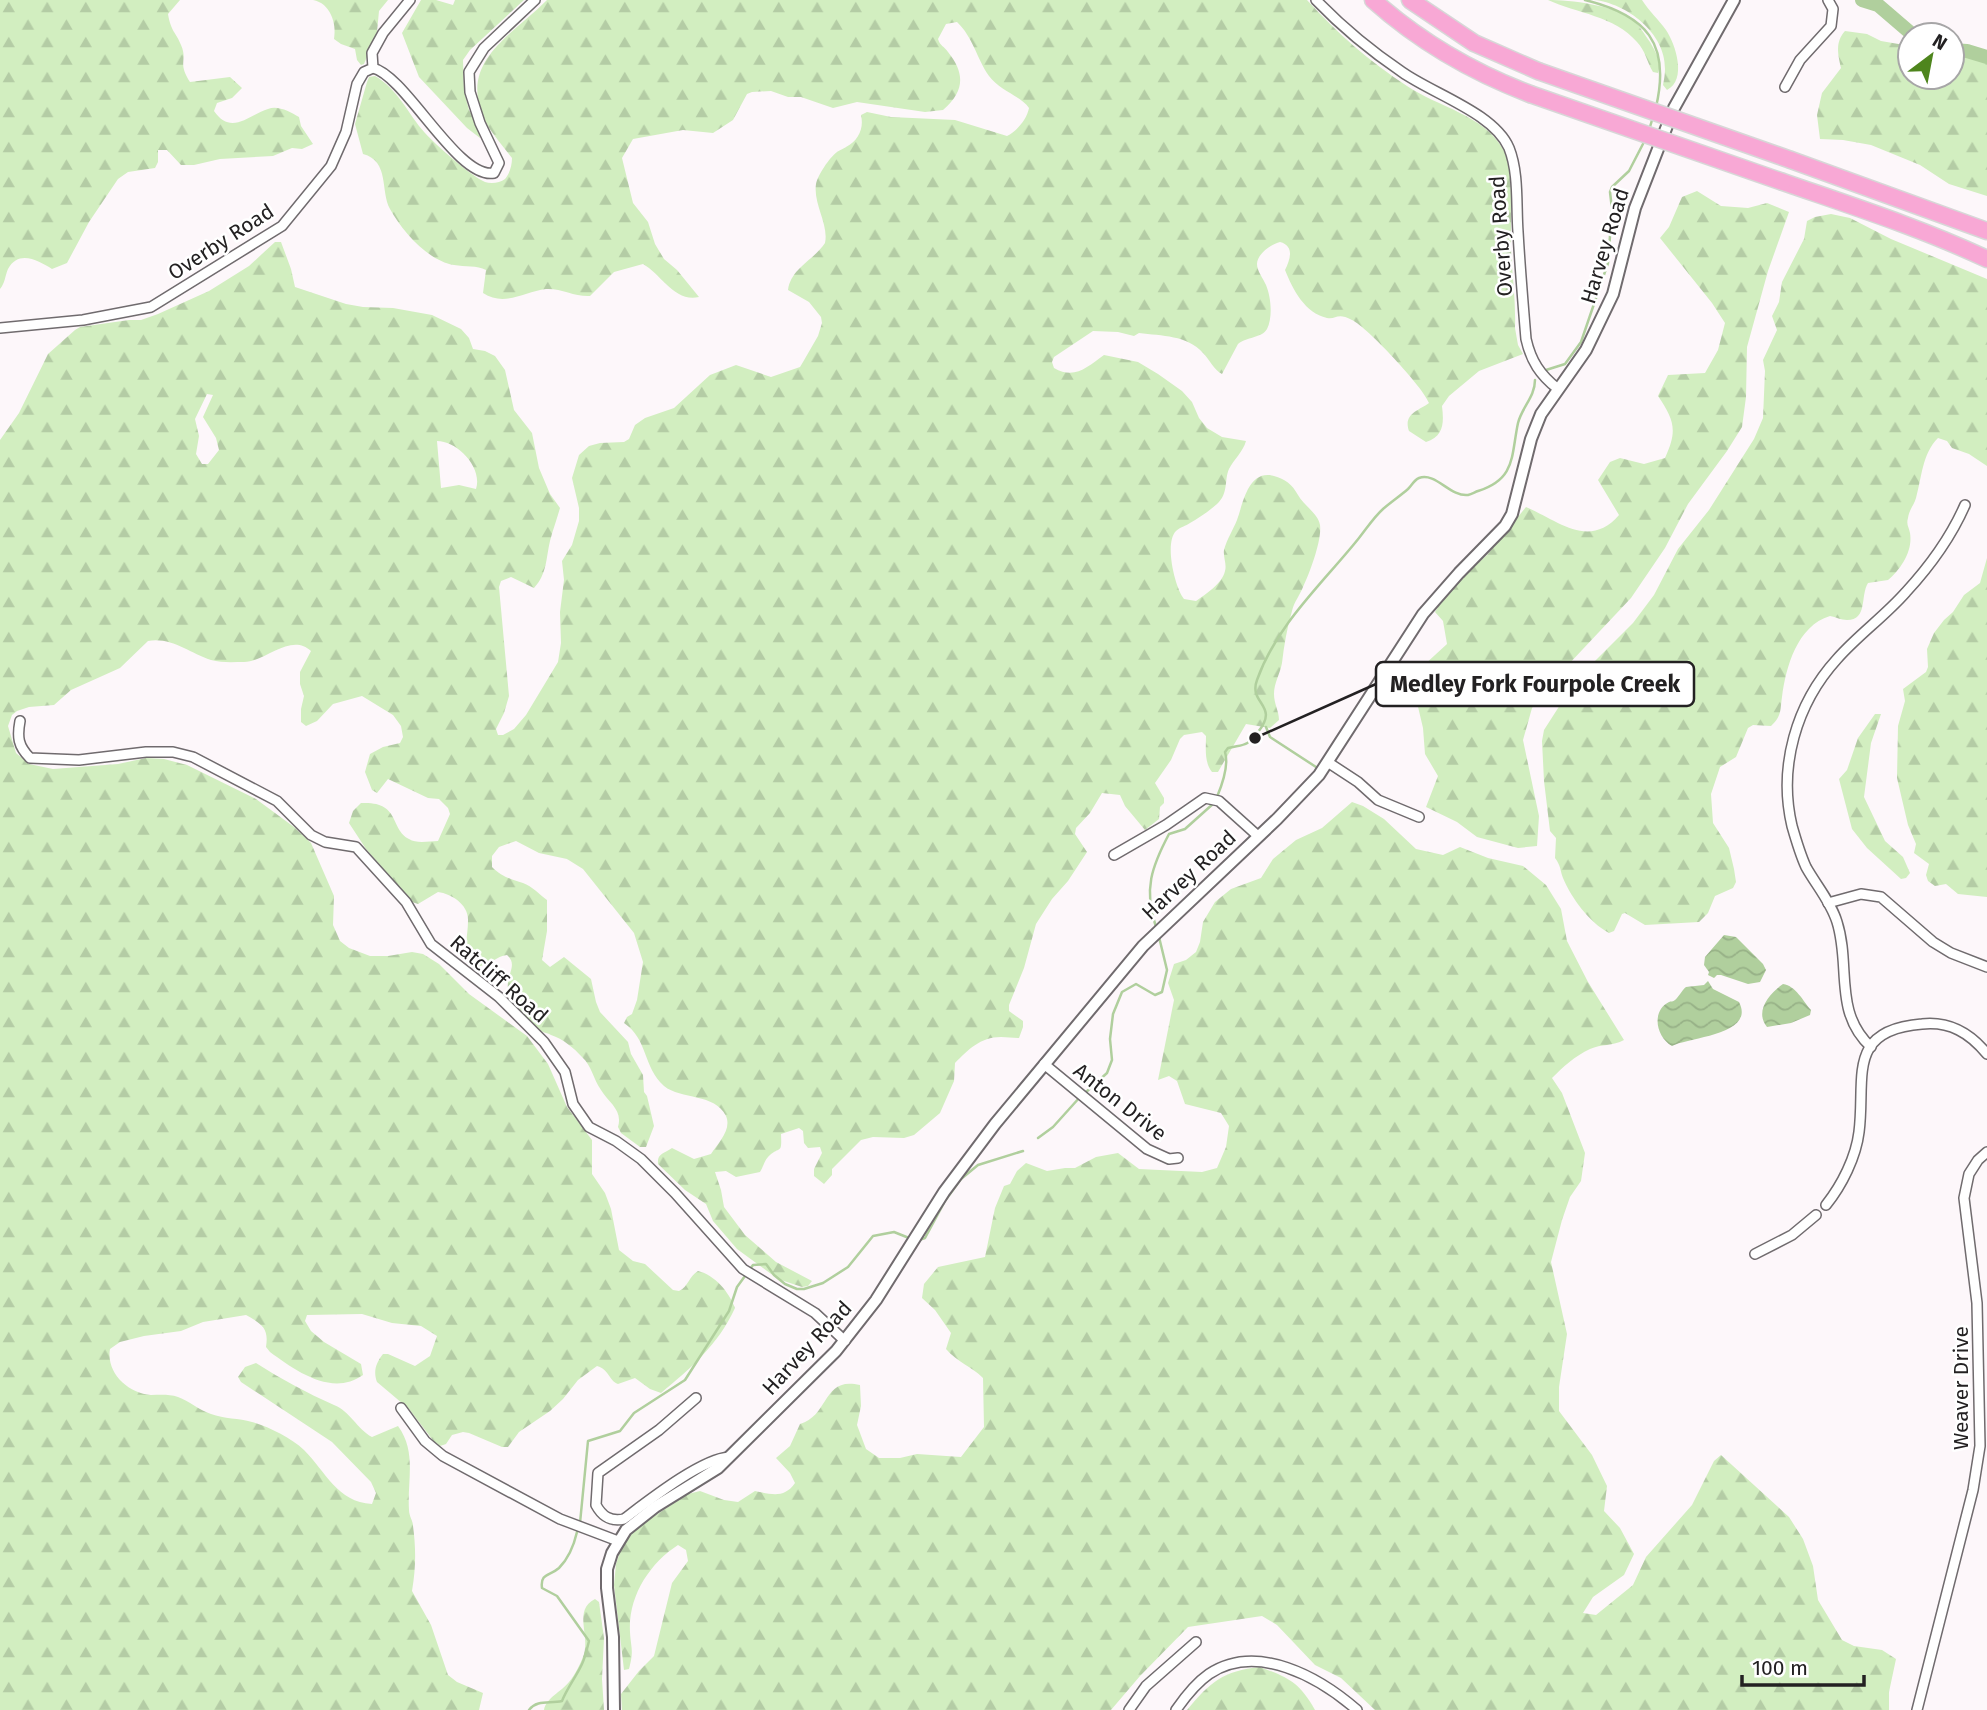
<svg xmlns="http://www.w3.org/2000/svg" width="1987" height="1710" viewBox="0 0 1987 1710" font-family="'Fira Sans',sans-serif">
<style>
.forest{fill:url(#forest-firs);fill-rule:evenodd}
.water{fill:url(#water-waves)}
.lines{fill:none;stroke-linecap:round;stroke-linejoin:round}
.stream{stroke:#b0cf9d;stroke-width:2.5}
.river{stroke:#b0cf9d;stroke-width:14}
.minor-casing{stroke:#706b6e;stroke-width:12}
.tertiary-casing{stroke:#706b6e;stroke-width:14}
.motorway-casing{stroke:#d7d7d7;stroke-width:19}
.minor{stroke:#fff;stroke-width:9}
.tertiary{stroke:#fff;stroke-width:10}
.motorway{stroke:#f8a8d5;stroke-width:16}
.motorway-bridge-casing{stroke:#d7d7d7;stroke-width:19;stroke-linecap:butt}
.motorway-bridge{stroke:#f8a8d5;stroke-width:16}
.labels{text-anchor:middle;stroke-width:5;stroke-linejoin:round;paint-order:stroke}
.street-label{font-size:21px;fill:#232122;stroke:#fff}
.leader{fill:none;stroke:#232122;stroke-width:2.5}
.callout-dot{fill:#232122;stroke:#fff;stroke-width:2.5}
.callout{fill:#fff;stroke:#232122;stroke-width:2.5}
.callout-label{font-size:23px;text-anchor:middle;font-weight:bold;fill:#232122}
</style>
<defs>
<pattern id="forest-firs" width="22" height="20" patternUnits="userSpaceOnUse" patternTransform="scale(1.75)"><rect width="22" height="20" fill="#d2eec0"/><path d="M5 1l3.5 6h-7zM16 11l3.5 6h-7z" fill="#b4cca5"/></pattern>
<pattern id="water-waves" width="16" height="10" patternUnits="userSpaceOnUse" patternTransform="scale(1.75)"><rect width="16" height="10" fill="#b0cf9d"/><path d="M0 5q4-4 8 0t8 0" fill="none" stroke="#97b187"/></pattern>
</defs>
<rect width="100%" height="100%" fill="#fdf7fa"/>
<g class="forest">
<path d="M0,0H180L168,14C171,32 176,32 181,45C188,61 177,62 190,82L230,77L242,88L232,98L217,103L214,111C231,136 249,115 268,109C278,105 290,112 299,117L301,126L313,144L302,149L292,148L273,156L220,159L194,165H181L167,150H158V162L155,168L128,172L118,179L89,222L67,263L52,269C39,261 19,249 8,269C5,276 5,283 0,289Z"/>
<path d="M313,0H388L379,11L377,32L364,64L361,65L357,60L355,49L341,44L334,39C337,23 330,3 313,0Z"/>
<path d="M421,0H436L453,5L455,0H524L470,50L463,60L464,91L469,110L479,126L480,138L467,128L419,77L402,33Z"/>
<path d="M547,0H1307C1337,33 1370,62 1407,86C1438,107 1484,115 1503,149C1515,169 1510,224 1511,249C1512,275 1516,301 1515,328L1518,345L1523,354L1479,371L1449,396L1442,406C1444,423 1444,436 1426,442L1409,431C1403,414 1418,411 1429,403C1424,388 1367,327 1352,320C1337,312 1336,320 1327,318C1305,313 1293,290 1285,270C1290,260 1295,246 1280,242C1271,244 1257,254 1257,264C1257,271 1263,278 1266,285C1271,297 1273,317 1267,329C1262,338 1246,337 1238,344L1222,374C1214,370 1210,360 1203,353C1187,335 1162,336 1139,333L1134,336L1118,332L1093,331L1054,357L1052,362L1054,368C1075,380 1087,367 1104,355L1138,362L1158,374L1182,391L1192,402L1199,418L1207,428L1222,437L1246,441C1243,452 1234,459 1229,469C1224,480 1229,493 1217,504C1209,511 1199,518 1190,523C1186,526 1180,527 1176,531C1164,543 1175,588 1184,599L1196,601C1206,594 1222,584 1225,571C1227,564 1223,557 1224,550C1227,539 1233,530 1237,520C1243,504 1248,469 1274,476C1285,479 1292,484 1298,495C1303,505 1318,513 1320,525C1322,540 1310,572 1303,587C1300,595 1294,602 1292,611C1287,628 1284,645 1282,663C1280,674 1274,683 1274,694C1274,704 1279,711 1279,720L1270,728L1246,724L1218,772H1212C1204,762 1206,748 1206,736L1202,732L1184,735L1180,739L1171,760L1155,783L1164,798V803L1160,807L1159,819L1145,830L1125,806L1120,795L1102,793L1090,813L1076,828L1075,834L1087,852L1068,881L1052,899L1036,924L1024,968L1009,1005V1011L1023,1021V1027L1019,1038C1013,1038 1007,1037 1001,1037C980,1037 968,1050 955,1063L954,1081L940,1113L914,1135L904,1138L873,1137L861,1140L832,1169V1175L824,1184L814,1176V1169L822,1153L820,1147L808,1148L804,1143L803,1131L799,1128L781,1134C782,1156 780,1145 768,1157C764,1161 763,1168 760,1172L736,1177L726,1171L715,1172L721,1190L724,1207L745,1235L776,1262L812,1281L808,1286L802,1287L778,1279L737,1249L713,1221L706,1204L685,1190L658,1164C657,1153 664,1154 672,1148L694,1159L711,1154C718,1143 732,1130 726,1116C715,1093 681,1100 664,1086C643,1067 648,1039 624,1023L627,1017L632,1014L637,1000L643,962L634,933L583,869L567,859L539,853L516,841L499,847L492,856V867C502,877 511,879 523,883C532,886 540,895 547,900V931L542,960L550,967L564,957L591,979L596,1002L600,1012L628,1042L631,1054L643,1075L644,1092L647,1096L654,1126L646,1147H640L621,1133L618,1127C623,1110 609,1103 601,1090C593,1079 592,1066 582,1057C574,1048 563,1039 551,1035C548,1033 544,1033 541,1031C531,1026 522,1012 515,1003C496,981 522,968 507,955C496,956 491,965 480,966C460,956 468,939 468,921C469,905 452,894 438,892L418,904L412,902L366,849L349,823L353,811L361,803C401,801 389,828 409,839C417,844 429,841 438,841L450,814L448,808L439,799L428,798L388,779L377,793L372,790L365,772L370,754L383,747L400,743L403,737L401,726L393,715L362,696L333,704L317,721L306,726L301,722V709L304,696L300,684V672L311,651C291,632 265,662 244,662C233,662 222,663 211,660C189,653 172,637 148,641L120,668L71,690L54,705L29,707L17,711L12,715L8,726L16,753L29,764L53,769L118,764L146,758L164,759L187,765L256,799L294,827L311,843L334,896L333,925L340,941L349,948L370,956H388L412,952L423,954L439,964L469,994L527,1036L548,1064L567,1107L592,1140V1174L605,1193L611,1209L619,1250L633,1261L645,1264L673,1290L679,1291C688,1287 689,1276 698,1271C715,1275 729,1292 735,1308C718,1345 691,1368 661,1393L650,1389L635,1378L618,1384C608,1380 610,1370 597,1366L578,1380L563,1399L550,1411L519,1432L508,1447H502L469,1433L463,1432L452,1435L446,1444L440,1446L435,1443L409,1409L377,1382C373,1371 376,1363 383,1354H388L415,1366L430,1356L437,1336L421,1326L392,1323L362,1314L307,1315L305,1321L311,1331L324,1342L361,1364L363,1375C332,1397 296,1371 270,1352L266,1347C269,1328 262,1324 246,1315L203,1322L181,1331L144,1336L120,1342L110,1349C106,1373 128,1393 151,1395C160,1395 169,1394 178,1397C189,1401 199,1410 211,1414C224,1419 239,1418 252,1422C269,1427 291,1438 304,1450C326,1472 337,1502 372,1504L376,1493L371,1482L332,1442L241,1382L238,1377L245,1367L256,1363C281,1379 307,1393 334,1405C350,1411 357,1429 372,1437L398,1426C417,1452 407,1480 409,1510C409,1516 413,1521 413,1526C416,1548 416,1568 412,1591L431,1625L448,1675L457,1682L483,1693L479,1710H0V440L19,413L48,354L75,330L80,327L129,320H141L158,314L209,291L249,266L275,242H281L291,269L295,287L346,304L363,307L393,308L432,315L461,329L469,338L473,349L485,351L495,356L505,370L514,410L532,433L539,468L550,494L560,508C557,519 553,529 550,541C546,558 547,574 534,588L511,577L501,581L499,587L509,696L504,713L496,729L498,735H503L514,729L526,715L558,662L561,643L560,612L564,580L562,561L572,545L579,521V508L572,478L579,455L589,446L600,443L624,442L629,439L635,425L645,418L674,408L710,375L736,365L771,377L800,367L803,362L818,336L822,323L821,317L809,302L788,290C791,268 814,260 825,243C829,224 813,204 816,184C818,175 829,158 837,152C838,151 845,148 846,147C859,140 864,128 861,115L867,112L891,117L955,120L1007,136C1017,131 1027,119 1029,108C1021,96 1000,91 989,76C977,59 973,37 957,22L946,24L938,39C940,46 944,46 948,52C965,73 965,91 943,110L925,112L857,102L833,108L801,97H788L771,91L752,92L747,94L733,120L713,133L683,130L633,139L622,158L633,203L648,222L655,244L664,259L677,270L699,297C675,303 661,274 643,264L614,272L590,296C575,297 561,288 546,289C524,292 504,307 483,293L486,270C477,265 465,267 454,265C428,261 402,231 390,209C380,191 390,161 363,154L355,124L367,82L369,77L375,76C398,89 408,114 425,133C436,145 471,176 485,182C491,184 500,183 505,179C510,173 512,165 512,158C504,148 496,138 489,128C453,64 508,39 547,0ZM207,394L213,395L203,417L216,438L219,450L208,464H202L196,454L199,436L195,419ZM437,441C457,441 483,467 476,489L459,485L441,488Z"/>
<path d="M1548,0C1570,0 1615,5 1633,20C1640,26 1644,34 1650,42C1655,51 1662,62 1658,73L1653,72C1647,62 1645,50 1637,42C1615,16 1576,13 1548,0Z"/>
<path d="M1594,0H1642C1649,11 1659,20 1666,30C1676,45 1687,80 1667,90L1663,85C1664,80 1665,74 1665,69C1666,33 1626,3 1594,0Z"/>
<path d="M1845,31L1867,34L1881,41L1910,46V77H1952V53L1987,60V196L1949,184L1920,165L1871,145L1843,140L1820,139L1817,115L1822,93L1841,68C1838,54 1835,42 1845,31Z"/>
<path d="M1697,191L1721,206L1748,208L1767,203L1789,212L1768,271L1747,347L1746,397L1742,427L1727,451L1688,504L1665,548L1631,598L1551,683L1532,708L1523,740L1539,816L1537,846L1518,848L1477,837L1457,822L1426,807L1438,776L1425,754L1423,728L1411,677L1447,644L1443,621L1435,612L1448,590L1487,555L1526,507C1557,520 1589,550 1619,515L1598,480L1610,462L1620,458L1644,464L1665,458C1678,430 1674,420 1658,396L1668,375L1705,373L1718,350L1725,323L1712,303L1660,238L1669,227L1682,197Z"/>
<path d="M1831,214L1850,218L1891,239L1987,279V466L1969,454L1952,448L1947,441L1938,438C1922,454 1922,477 1916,498C1914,505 1909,510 1908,518C1906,525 1909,527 1910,533C1913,551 1901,569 1888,580L1868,583C1860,596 1868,620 1847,620C1841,620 1836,617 1830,616C1797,626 1786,667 1782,697C1780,710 1782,716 1771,726L1753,725L1748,728L1736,757L1720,767L1711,794L1713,823L1729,848L1734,869L1736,882L1733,888L1715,896L1708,913L1699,922L1645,925L1625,913L1622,914L1614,931L1609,933C1589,922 1572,899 1563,878C1560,870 1561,866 1555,858L1556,838L1550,831L1544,781L1542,741L1544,730L1576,680L1633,623L1654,595L1678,549L1709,510L1754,439L1763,418L1765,371L1763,360L1777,330L1772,316L1779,302L1782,282L1804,239L1807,221L1815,217Z"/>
<path d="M1987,558V897L1958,894L1946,884L1935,886L1928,881L1926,875L1929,864L1914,853L1916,844L1908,825L1897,778L1898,726L1905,701L1903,689L1926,672L1928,667L1927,649L1934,633L1944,620L1953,612L1964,595L1980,583Z"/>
<path d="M1875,714H1881L1871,743L1864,797L1885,841L1903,857L1910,873L1906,878L1901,879L1867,848L1852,829L1839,779L1847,770L1858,738Z"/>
<path d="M1352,802L1363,806L1384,819L1416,849L1443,855L1460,847L1488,858L1523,866L1546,885L1561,909L1567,941L1588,982L1624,1040C1613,1046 1601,1044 1590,1049C1575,1056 1563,1067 1552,1078L1562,1093L1585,1153L1581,1181L1570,1197L1562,1220L1551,1262L1567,1334L1559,1387V1411L1592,1455L1607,1486L1604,1511L1620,1528L1634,1554L1624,1575L1593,1597L1583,1613L1596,1615L1633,1585L1646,1557L1692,1505L1714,1461L1721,1455L1789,1517L1803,1539L1813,1566L1818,1600L1842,1640L1854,1646L1882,1650L1896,1659L1889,1692V1710H1375L1341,1678L1315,1665L1277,1625L1262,1616L1188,1627L1140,1676L1111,1710H622L621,1694L639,1671L654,1656L672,1583L688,1561L686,1550L678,1545C650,1563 628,1596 630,1632C631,1649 634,1650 629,1669L624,1670L614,1585L616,1564L622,1546L636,1528L688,1494L700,1491L724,1500L738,1502L755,1491C771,1494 784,1499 795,1483L790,1473L776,1458L790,1446L800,1424C830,1415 822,1376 860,1385L861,1406L857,1425L866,1449L879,1458H900L917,1454L961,1457L984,1427L983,1378C971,1366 957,1362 946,1349L951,1333L935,1310L922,1298L924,1284L938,1267L985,1257L995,1208L1004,1186L1010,1184L1017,1171L1026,1163L1047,1171L1065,1168H1075L1096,1157L1118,1153L1139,1169L1202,1172L1217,1168L1226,1147L1229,1126L1221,1113L1185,1104L1177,1081L1169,1076L1158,1080L1174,1000L1168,983L1174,964L1186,960L1196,952L1200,942L1203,922L1215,902L1231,889L1261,878L1273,859L1296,840L1322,828Z"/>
<path d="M595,1599L599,1602L604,1638L602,1679L604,1710H544C546,1698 561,1692 569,1682C575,1675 581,1663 584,1654C590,1635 573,1610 595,1599Z"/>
<path d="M1260,1667C1289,1678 1299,1682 1315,1710H1187C1210,1682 1223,1671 1260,1667Z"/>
</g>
<g class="water">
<path d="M1724,935L1736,937L1763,964L1766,970L1760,982L1748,984L1721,975H1717L1714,978L1708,975L1709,972L1704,965L1705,957Z"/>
<path d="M1708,981L1713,989L1739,1002C1756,1035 1689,1037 1672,1046C1656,1037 1651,1011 1669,1002C1671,1001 1673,1002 1675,1000C1678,998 1682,990 1686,987L1704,985Z"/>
<path d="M1783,984C1796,986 1803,1001 1811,1010L1810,1015L1791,1023L1767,1027C1754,1011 1770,993 1783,984Z"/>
</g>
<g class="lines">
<g class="stream">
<path d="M1585,0C1646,15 1671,43 1656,107"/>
<path d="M1649,130L1653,117"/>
<path d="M1546,370L1565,364L1581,342L1608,263L1612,209L1610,192L1612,187L1629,171L1645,140"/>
<path d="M1266,727L1270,737L1316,767"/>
<path d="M1217,797C1222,785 1229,765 1225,752L1228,748C1246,744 1246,747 1258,732C1280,705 1248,704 1257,680C1277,624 1323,583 1359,538C1367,528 1374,517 1383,509C1391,502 1400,496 1408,489C1412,485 1414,480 1419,478C1436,472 1450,497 1468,495C1472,494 1475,492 1478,491C1516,479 1511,456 1518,423C1522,407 1535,397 1535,380"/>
<path d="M1156,927C1143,890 1152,866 1169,834L1185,829L1214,803"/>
<path d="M1085,1093L1107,1073L1112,1060L1110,1039L1113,1014L1122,992L1136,984L1155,995L1162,992L1167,970L1159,937"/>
<path d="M1038,1138L1053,1127L1080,1097"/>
<path d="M919,1240L925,1238L945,1201L961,1179L978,1165L1023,1151"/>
<path d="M580,1523L588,1441L620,1431L634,1413L685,1380L729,1311L737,1287L753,1265L766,1264L774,1275L785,1284L797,1289H804L823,1283L848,1267L873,1236L894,1232L909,1238"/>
<path d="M529,1710C537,1699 550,1704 562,1701C567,1688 576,1677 582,1664C585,1658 587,1649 589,1641L557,1596L542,1588C540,1573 550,1576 559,1568C569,1558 574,1545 577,1532"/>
</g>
<g class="river">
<path d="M1862,0L1878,5L1913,35"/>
<path d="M1952,50L1967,51L1987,57"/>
</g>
<g class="minor-casing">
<g id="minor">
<path d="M1316,0C1342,27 1371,51 1402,72C1433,94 1494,113 1509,148C1519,173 1516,205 1518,232C1520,268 1523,303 1526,339C1531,361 1540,375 1558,389"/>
<path d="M373,68C406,76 458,180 494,173L499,163L480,123L470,92L469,72L484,48L535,0"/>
<path d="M1785,87L1800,60L1831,26L1833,9L1828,0"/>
<path d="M0,328L83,320L151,307L282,226L331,166L346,132L357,84L364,72L373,68L372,53L383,33L410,0"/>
<path d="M20,721C17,737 18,746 30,758L79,760L146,752H173L193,757L277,801L311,835L325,842L356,847L406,902L431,944L499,997L544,1042L565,1072L573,1104L589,1127L616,1141L641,1159L675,1193L743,1269L815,1313L845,1341"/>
<path d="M1329,763L1358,782L1378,800L1419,817"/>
<path d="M1114,855L1166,825L1205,798L1219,801L1258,836"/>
<path d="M1828,903L1861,894L1881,897L1933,942L1951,953L1987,967"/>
<path d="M1871,1047C1833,1012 1851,966 1837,922C1831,902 1816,885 1806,867C1800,854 1796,840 1792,826C1778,767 1796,704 1837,659C1858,635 1885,616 1906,592C1930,566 1951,537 1965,505"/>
<path d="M1044,1064L1147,1149L1169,1159L1178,1158"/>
<path d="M1826,1205C1842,1185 1856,1157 1859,1132C1866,1079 1845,1030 1922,1024C1950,1021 1970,1033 1987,1054"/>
<path d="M1755,1254L1792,1235L1816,1215"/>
<path d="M696,1398L659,1430L598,1473L596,1505C602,1516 610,1522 624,1519C648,1501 701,1459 729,1457"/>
<path d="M401,1408L425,1441L443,1456L560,1519L618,1541"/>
<path d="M1129,1710L1146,1686L1196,1642"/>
<path d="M1176,1710C1185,1697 1196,1683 1209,1674C1257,1642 1319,1677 1357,1710"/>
<path d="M1917,1710L1973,1490L1980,1446L1977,1303L1964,1198L1969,1174L1978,1160L1987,1152"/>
</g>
</g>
<g class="tertiary-casing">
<path id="tertiary" d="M614,1710L613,1637L607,1588V1569L612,1553L626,1530L655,1507L718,1468L836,1351L876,1300L944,1192L995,1124L1143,946L1277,819L1319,775L1423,614L1459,573L1505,526L1512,514L1531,439L1541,414L1586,350L1613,294L1635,208L1674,108L1734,0"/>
</g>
<g class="motorway-casing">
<g id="motorway">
<path d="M1373,0C1419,41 1472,72 1530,94"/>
<path d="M1410,0L1474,43L1538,71"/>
<path d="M1791,160L1987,231"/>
<path d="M1783,182C1852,206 1921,228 1987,259"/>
</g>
</g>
<use href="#minor" class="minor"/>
<use href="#tertiary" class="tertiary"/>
<use href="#motorway" class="motorway"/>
<g class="motorway-bridge-casing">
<g id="motorway-bridge">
<path d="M1538,71L1791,160"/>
<path d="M1530,94L1783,182"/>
</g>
</g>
<use href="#motorway-bridge" class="motorway-bridge"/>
</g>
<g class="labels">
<g class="street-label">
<text transform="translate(1501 236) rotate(-94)" y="7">Overby Road</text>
<text transform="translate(221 242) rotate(-33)" y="7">Overby Road</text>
<text transform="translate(1605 246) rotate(-73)" y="7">Harvey Road</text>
<text transform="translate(1189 875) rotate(-43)" y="7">Harvey Road</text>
<text transform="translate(499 979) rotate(41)" y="7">Ratcliff Road</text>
<text transform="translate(1120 1102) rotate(38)" y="7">Anton Drive</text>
<text transform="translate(807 1348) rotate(-47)" y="7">Harvey Road</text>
<text transform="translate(1961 1388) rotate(-90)" y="7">Weaver Drive</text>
</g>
</g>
<path class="leader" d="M1255 738L1376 684"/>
<circle class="callout-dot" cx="1255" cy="738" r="7"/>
<rect class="callout" x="1376" y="662" width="318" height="44" rx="7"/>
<g class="callout-label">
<text x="1535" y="692">Medley Fork Fourpole Creek</text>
</g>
<g transform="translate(1931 56) rotate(32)"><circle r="33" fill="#ffffff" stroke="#a7a6a7" stroke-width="2"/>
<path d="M0-5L12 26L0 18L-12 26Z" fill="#4e851d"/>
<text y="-10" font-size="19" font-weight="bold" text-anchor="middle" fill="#232122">N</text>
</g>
<path d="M1742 1675v10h122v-10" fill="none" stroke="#232122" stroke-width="3.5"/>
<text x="1752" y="1675" font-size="21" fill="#232122" stroke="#ffffff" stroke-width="5" paint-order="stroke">100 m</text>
</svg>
